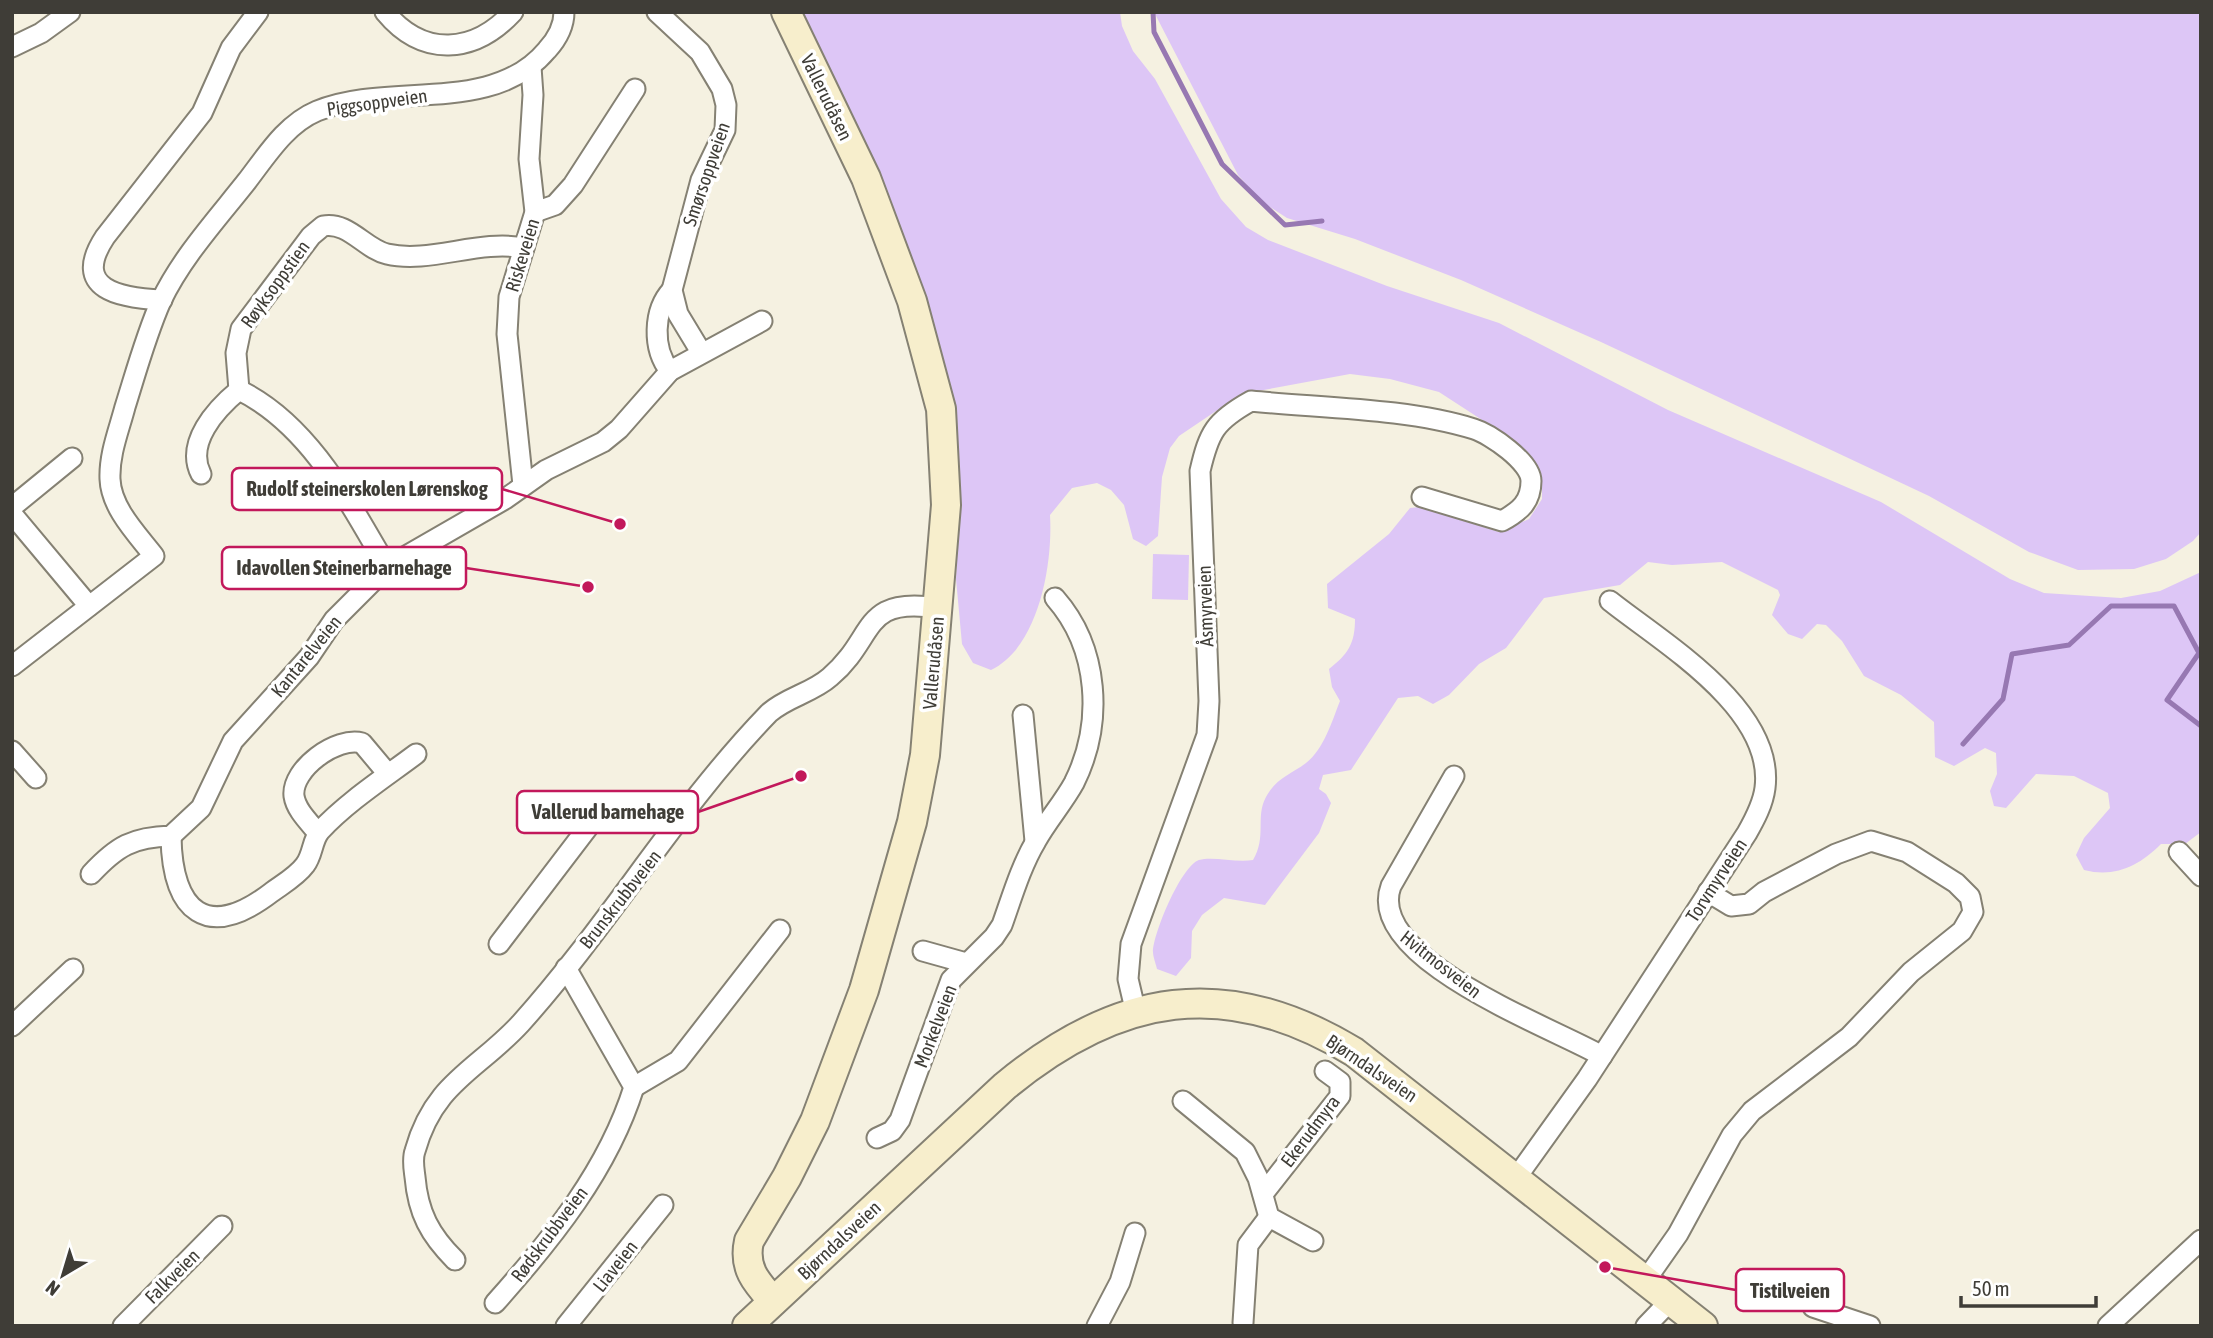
<svg xmlns="http://www.w3.org/2000/svg" width="2213" height="1338" viewBox="0 0 2213 1338" font-family="'Asap Condensed',sans-serif">
<style>
.green{fill:#ddc6f6}
.lines{fill:none;stroke-linecap:round;stroke-linejoin:round}
.stream{stroke:#9778b2;stroke-width:5}
.street-casing{stroke:#858173;stroke-width:23}
.secondary-casing{stroke:#858173;stroke-width:32}
.street{stroke:#fff;stroke-width:19}
.secondary{stroke:#f7eecc;stroke-width:28}
.labels{text-anchor:middle;stroke-width:7;stroke-linejoin:round;paint-order:stroke}
.street-label{font-size:19px;fill:#3f3d37;stroke:#fff}
.leader{fill:none;stroke:#c2185b;stroke-width:2.5}
.callout-dot{fill:#c2185b;stroke:#fff;stroke-width:2.5}
.callout{fill:#fff;stroke:#c2185b;stroke-width:2.5}
.callout-label{font-size:21px;text-anchor:middle;font-weight:bold;fill:#3f3d37}
</style>
<rect width="100%" height="100%" fill="#f5f1e1"/>
<g class="green">
<path d="M799,12H1120L1122,26L1133,51L1155,79L1221,199L1246,227L1268,240L1387,286L1499,323L1668,410L1881,502L2010,579L2044,593L2121,598L2160,591L2201,572V832L2185,844H2161C2139,866 2115,878 2084,870L2076,855L2084,838L2110,808L2108,793L2074,776L2036,774L2006,808L1994,806L1990,791L1997,774L1996,753L1985,748L1954,766L1935,757L1934,722L1901,695L1864,676L1842,641L1826,625L1817,624L1802,639L1788,634L1772,615L1780,595L1778,590L1722,562L1672,565L1648,562L1620,585L1544,598L1506,648L1479,664L1449,695L1433,704L1418,696L1398,698L1351,770L1323,775L1319,789L1326,794L1331,803L1319,833L1265,905L1224,898L1202,915L1192,931L1191,958L1176,976L1157,969C1156,964 1153,957 1153,952C1153,934 1181,866 1199,860C1213,856 1236,863 1253,860C1267,837 1255,817 1266,797C1276,778 1290,775 1306,763C1324,749 1332,721 1340,701L1332,687L1329,669C1348,654 1355,644 1355,619L1328,608L1327,584L1389,534L1410,508L1420,507L1499,532L1529,519L1542,499V487L1516,442L1439,392L1390,379L1350,374L1258,391L1222,407L1179,436L1170,448L1162,477L1158,536L1146,546L1133,539L1124,505L1111,490L1097,483L1072,488L1050,515C1053,564 1039,647 991,670L973,663L962,644L956,579L960,469L952,406L918,287L891,200Z"/>
<path d="M1154,12H2201V532L2193,541L2166,559L2134,569L2078,570L2029,552L1929,496L1601,342L1461,280L1355,239L1287,218L1262,202L1238,175Z"/>
<path d="M1153,554L1189,555L1188,600L1152,599Z"/>
</g>
<g class="lines">
<g class="stream">
<path d="M1153,12L1154,32L1222,164L1285,225L1322,221"/>
<path d="M1963,744L2003,699L2012,654L2069,645L2111,606H2174L2199,653L2167,700L2201,726"/>
</g>
<g class="street-casing">
<g id="street">
<path d="M385,12C423,58 474,54 513,12"/>
<path d="M657,12L700,52L722,89L726,105L725,130L701,180L672,290L678,314L701,352"/>
<path d="M12,47L41,33L70,12"/>
<path d="M535,212L555,205L573,185L635,89"/>
<path d="M162,300C121,298 70,290 105,237L202,113L231,48L258,12"/>
<path d="M670,371C652,349 653,310 672,290"/>
<path d="M239,390L236,353L241,329L311,236L323,226C348,221 365,249 387,254C430,264 479,239 524,248"/>
<path d="M201,474C185,443 216,409 239,390C309,424 349,502 387,567"/>
<path d="M523,485L507,334L509,297L535,212L529,159L533,95L531,67"/>
<path d="M12,507L72,458"/>
<path d="M12,514L89,606"/>
<path d="M12,666L154,556C137,534 111,508 110,479C109,454 119,430 125,407C136,372 146,335 161,301C182,257 217,219 247,181C267,155 286,124 317,111C389,81 492,116 547,50C557,39 564,27 564,12"/>
<path d="M1023,715L1035,841"/>
<path d="M12,751L36,778"/>
<path d="M1454,776L1391,886C1364,959 1554,1028 1602,1056"/>
<path d="M318,833C309,822 296,810 294,796C291,769 337,736 362,743L388,774"/>
<path d="M171,836C172,912 207,942 272,892C283,884 297,876 305,865C313,855 312,840 320,831C347,802 384,778 416,754"/>
<path d="M2179,852L2201,876"/>
<path d="M91,874C117,846 133,837 171,836L201,808L233,741L309,657L334,620L387,567L505,499L546,470L603,442L619,429L670,371L762,321"/>
<path d="M499,944L592,822L614,804"/>
<path d="M923,951L966,963"/>
<path d="M1136,1013L1128,979L1131,944L1207,735L1209,701L1200,471C1209,432 1215,421 1251,401C1320,408 1407,408 1474,429C1490,434 1531,462 1531,481C1531,502 1520,511 1502,521L1422,497"/>
<path d="M12,1026L73,969"/>
<path d="M634,1087L678,1061L780,930"/>
<path d="M1183,1101L1245,1152L1258,1178L1269,1217L1313,1241"/>
<path d="M877,1138L892,1131L900,1120L951,980L994,937L1002,925C1012,897 1021,866 1036,841C1047,821 1063,803 1074,783C1104,723 1099,648 1055,598"/>
<path d="M1516,1178L1587,1079L1747,833C1755,819 1763,804 1765,788C1775,709 1663,643 1610,601"/>
<path d="M1263,1194L1340,1096V1082L1325,1071"/>
<path d="M455,1260C430,1235 418,1213 415,1177C414,1169 412,1159 415,1151C434,1082 478,1070 521,1023C609,925 677,808 769,713C787,697 812,693 830,677C877,637 860,596 938,608"/>
<path d="M1645,1281L1678,1234L1732,1135L1752,1111L1849,1037L1911,972L1962,931L1973,912L1970,897L1956,883L1907,852L1871,841L1836,854L1764,892L1749,904L1731,906L1708,892"/>
<path d="M495,1303C552,1239 608,1170 634,1087L566,968"/>
<path d="M1813,1307L1870,1326"/>
<path d="M1243,1323L1248,1245L1269,1217"/>
<path d="M123,1326L222,1226"/>
<path d="M566,1326L663,1205"/>
<path d="M1097,1326L1120,1282L1135,1233"/>
<path d="M1646,1326L1670,1301"/>
<path d="M2108,1326L2201,1240"/>
</g>
</g>
<g class="secondary-casing">
<g id="secondary">
<path d="M773,1301C756,1282 743,1268 749,1241L787,1177L815,1121L864,990L912,822L925,755L946,505L941,409L912,301L866,178L786,12"/>
<path d="M747,1326L1005,1086C1118,993 1226,974 1354,1052L1703,1326"/>
</g>
</g>
<use href="#street" class="street"/>
<use href="#secondary" class="secondary"/>
</g>
<g class="labels">
<g class="street-label">
<text transform="translate(827 97) rotate(64)" y="7">Vallerudåsen</text>
<text transform="translate(377 102) rotate(-8)" y="7">Piggsoppveien</text>
<text transform="translate(706 174) rotate(-71)" y="7">Smørsoppveien</text>
<text transform="translate(522 255) rotate(-73)" y="7">Riskeveien</text>
<text transform="translate(275 284) rotate(-54)" y="7">Røyksoppstien</text>
<text transform="translate(1205 606) rotate(-92)" y="7">Åsmyrveien</text>
<text transform="translate(306 656) rotate(-51)" y="7">Kantarelveien</text>
<text transform="translate(933 663) rotate(-85)" y="7">Vallerudåsen</text>
<text transform="translate(1716 880) rotate(-57)" y="7">Torvmyrveien</text>
<text transform="translate(620 899) rotate(-52)" y="7">Brunskrubbveien</text>
<text transform="translate(1441 964) rotate(38)" y="7">Hvitmosveien</text>
<text transform="translate(935 1026) rotate(-69)" y="7">Morkelveien</text>
<text transform="translate(1372 1068) rotate(34)" y="7">Bjørndalsveien</text>
<text transform="translate(1310 1131) rotate(-53)" y="7">Ekerudmyra</text>
<text transform="translate(549 1234) rotate(-53)" y="7">Rødskrubbveien</text>
<text transform="translate(839 1240) rotate(-43)" y="7">Bjørndalsveien</text>
<text transform="translate(615 1266) rotate(-52)" y="7">Liaveien</text>
<text transform="translate(172 1276) rotate(-45)" y="7">Falkveien</text>
</g>
</g>
<path class="leader" d="M620 524L502 489M588 587L466 568M801 776L698 812M1605 1267L1736 1290"/>
<g class="callout-dot">
<circle cx="620" cy="524" r="7"/>
<circle cx="588" cy="587" r="7"/>
<circle cx="801" cy="776" r="7"/>
<circle cx="1605" cy="1267" r="7"/>
</g>
<g class="callout">
<rect x="232" y="468" width="270" height="42" rx="7"/>
<rect x="222" y="547" width="244" height="42" rx="7"/>
<rect x="517" y="791" width="181" height="42" rx="7"/>
<rect x="1736" y="1269" width="108" height="42" rx="7"/>
</g>
<g class="callout-label">
<text x="367" y="496">Rudolf steinerskolen Lørenskog</text>
<text x="344" y="575">Idavollen Steinerbarnehage</text>
<text x="608" y="819">Vallerud barnehage</text>
<text x="1790" y="1298">Tistilveien</text>
</g>
<rect width="2213" height="1338" fill="none" stroke="#3f3d37" stroke-width="28"/>
<g transform="translate(63 1275) rotate(218)" stroke="#ffffff" stroke-width="5" paint-order="stroke">
<path d="M0-5L12 26L0 18L-12 26Z" fill="#3f3d37"/>
<text y="-10" font-size="19" font-weight="bold" text-anchor="middle" fill="#3f3d37">N</text>
</g>
<path d="M1961 1296v10h135v-10" fill="none" stroke="#3f3d37" stroke-width="3.5"/>
<text x="1972" y="1296" font-size="21" fill="#3f3d37" stroke="#ffffff" stroke-width="5" paint-order="stroke">50 m</text>
</svg>
